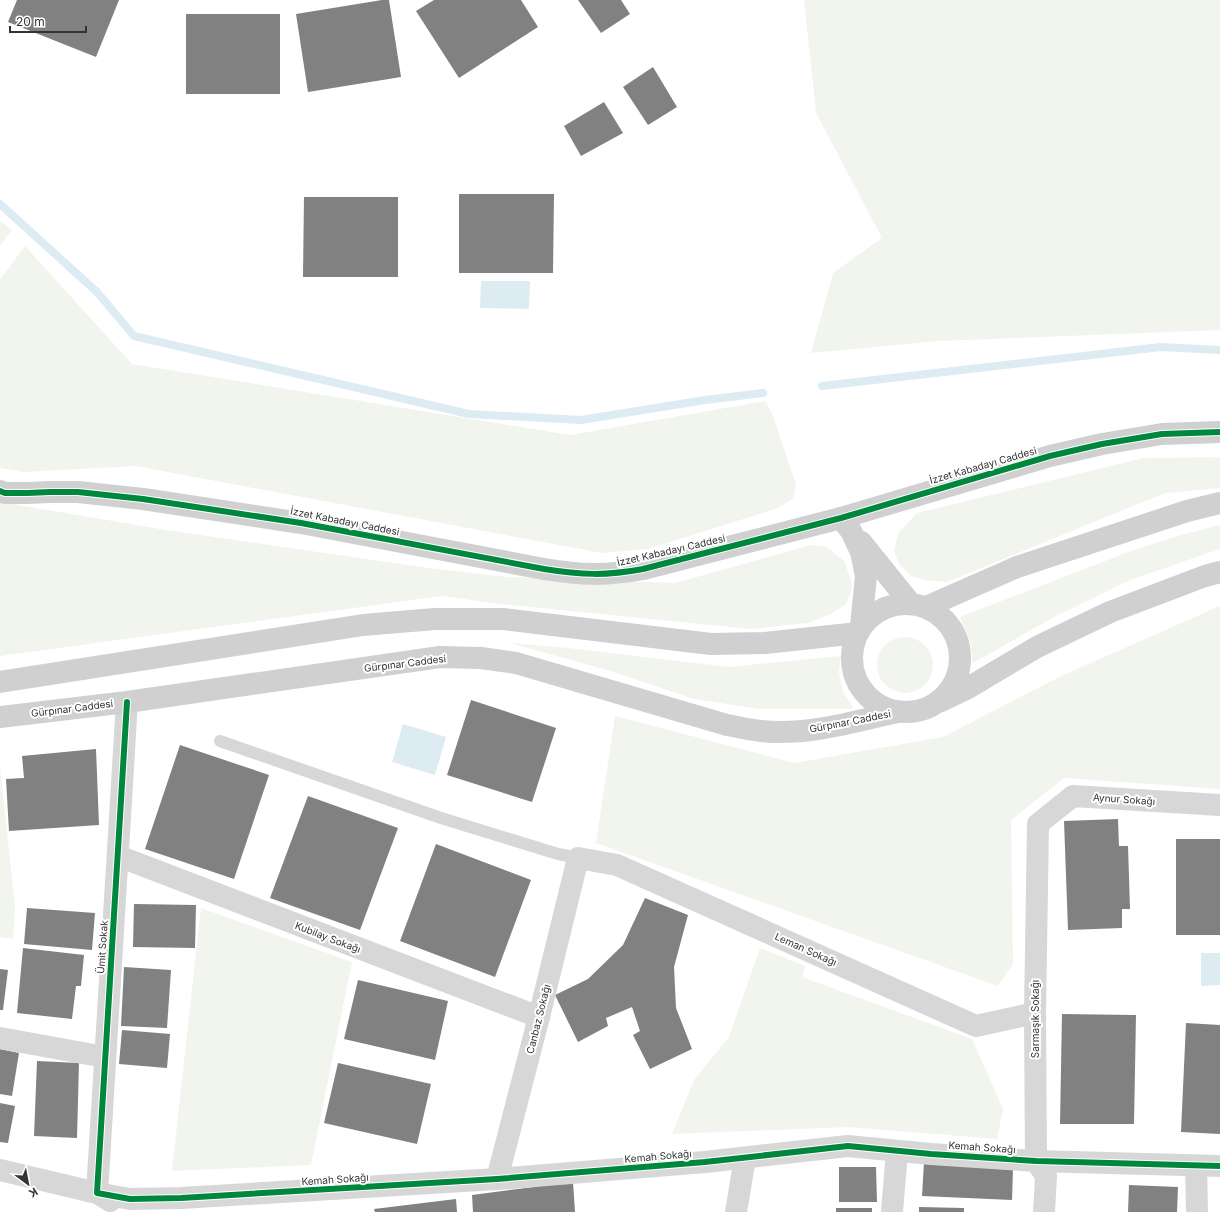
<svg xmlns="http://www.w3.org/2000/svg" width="1220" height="1212" viewBox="0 0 1220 1212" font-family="Inter,sans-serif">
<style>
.green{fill:#f1f5ed}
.water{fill:#ddebf3}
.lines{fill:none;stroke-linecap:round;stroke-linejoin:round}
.stream{stroke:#ddebf3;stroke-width:8}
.building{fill:#818181}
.lane{stroke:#d7d7d7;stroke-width:12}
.street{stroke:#d7d7d7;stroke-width:22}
.secondary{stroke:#d0d0d0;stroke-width:22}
.cycleway-casing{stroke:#fff;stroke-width:8}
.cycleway{stroke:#00873e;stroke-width:6}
.labels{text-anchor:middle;stroke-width:4;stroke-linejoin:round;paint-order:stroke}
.street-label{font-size:10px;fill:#333;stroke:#fff}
</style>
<rect width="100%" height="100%" fill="#fff"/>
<g class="green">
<path d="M804,0H1220V330L938,341L811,353L833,273L882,238L816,113Z"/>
<path d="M0,221L12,230L0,246Z"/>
<path d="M25,246L132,364L570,435L765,401L772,413L796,485L793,499L778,508L648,549L602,553L136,466L23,472L0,468V280Z"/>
<path d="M1220,457V488L1165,493L947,582L924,580L911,576L899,564L894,551L898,533L917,513L1144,458Z"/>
<path d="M0,502L166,530L429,568L506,577L675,583L811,545L827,547L844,561L851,580L852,589L846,604L831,614L808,623L751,629L500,604L442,596L0,656Z"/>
<path d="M1220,525V549L1130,580L1054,617L973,663L970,640L960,617L1131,551L1181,535Z"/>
<path d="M1220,606V789L1064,778L1011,820L1013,964L998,986L596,843L615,716L794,763L943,737L1061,676Z"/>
<circle cx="905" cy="665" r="28"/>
<path d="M510,643L568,648L729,667L841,656L839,672L843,692L854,709H759L694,699L607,670Z"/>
<path d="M0,766L15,906L13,939L0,937Z"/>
<path d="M201,908L352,962L311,1165L172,1171Z"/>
<path d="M760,948L805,966L802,977L972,1039L1003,1109L997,1139L849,1127L672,1134L694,1080L729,1037Z"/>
</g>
<g class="water">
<path d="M481,281H530L529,309L480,308Z"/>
<path d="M403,724L446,737L435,775L392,762Z"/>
<path d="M1201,953H1220V985L1201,986Z"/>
</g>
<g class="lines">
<g class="stream">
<path d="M0,204L97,292L134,336L469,414L581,420L705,400L763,393"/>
<path d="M822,386L1161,347L1220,350"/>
</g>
</g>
<g class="building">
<path d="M17,0H119L96,57L8,22Z"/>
<path d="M382,0H389L401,77L308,92L296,14Z"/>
<path d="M434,0H521L538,27L459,78L416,11Z"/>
<path d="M578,0H621L630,14L601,33Z"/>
<rect x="186" y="14" width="94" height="80"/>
<path d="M653,67L677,107L648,125L623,87Z"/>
<path d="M604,102L623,133L581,156L564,126Z"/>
<path d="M459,194H554L553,273H459Z"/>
<path d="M304,197H398V277H303Z"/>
<path d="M471,700L556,728L532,802L447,775Z"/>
<path d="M180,745L269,775L234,879L145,849Z"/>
<path d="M96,749L99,825L9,831L6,779L24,778L22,756Z"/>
<path d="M308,796L398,828L360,930L270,898Z"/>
<path d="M1118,819L1119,846H1128L1130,909H1122V928L1068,930L1064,821Z"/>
<rect x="1176" y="839" width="44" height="96"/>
<path d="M436,844L531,880L495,977L400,941Z"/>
<path d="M645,898L688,915L674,967L676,1008L692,1049L650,1069L633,1035L640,1031L632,1007L606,1018L608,1026L578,1042L555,995L588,979L623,945Z"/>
<path d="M134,904L196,905L195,948L133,947Z"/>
<path d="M27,908L95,913L92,950L24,944Z"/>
<path d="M23,948L84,955L81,986H76L72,1019L17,1013Z"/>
<path d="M124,967L171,970L167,1028L121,1026Z"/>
<path d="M0,969L8,970L3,1010H0Z"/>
<path d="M358,980L448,1001L435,1060L344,1039Z"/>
<path d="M1062,1014L1136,1015L1134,1124H1060Z"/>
<path d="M1186,1023L1220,1025V1134L1181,1132Z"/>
<path d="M122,1030L170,1034L167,1068L119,1064Z"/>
<path d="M0,1049L19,1053L12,1096L0,1094Z"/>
<path d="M37,1061L79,1063L77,1138L34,1136Z"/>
<path d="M338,1063L431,1084L417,1144L324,1123Z"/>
<path d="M0,1103L15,1106L8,1143L0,1142Z"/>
<path d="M924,1162L1013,1168L1012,1200L922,1196Z"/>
<path d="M839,1167H876L877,1202H839Z"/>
<path d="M573,1182L575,1212H473L472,1195Z"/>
<path d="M1129,1185L1178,1187L1177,1212H1128Z"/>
<path d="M456,1199L457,1212H375L374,1209Z"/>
<path d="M919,1207L964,1208V1212H919Z"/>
<rect x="836" y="1208" width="36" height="4"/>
</g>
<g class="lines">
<path class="lane" d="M220,741L441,818L558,854L578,858"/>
<g class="street">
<path d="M127,702L97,1193L130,1199L181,1198L497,1179L705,1162L848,1146L931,1154L1036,1161L1220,1166"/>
<path d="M118,856L539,1017"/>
<path d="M0,1038L105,1057"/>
<path d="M1196,1166L1197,1212"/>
<path d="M0,1170L97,1193L110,1201"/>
<path d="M497,1179L539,1017L578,858L617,865L976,1026L1035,1013"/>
<path d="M736,1212L745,1158"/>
<path d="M892,1212L897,1151"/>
<path d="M1044,1212L1046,1176L1036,1161L1035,1013L1038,824L1073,796L1220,805"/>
</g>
<g class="secondary">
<path d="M0,491L5,493H27L50,492H78L143,499L301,523L544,569C581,575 606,576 643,569L841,518L1050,456L1102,444L1162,434L1220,432"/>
<path d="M841,518L851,531L861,552L866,576L861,626"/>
<path d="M861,542L911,604"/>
<circle cx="906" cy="658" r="54"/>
<path d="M926,607L1017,567L1187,511L1220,503"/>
<path d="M0,682L363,625L435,619H503L711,644L765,643L858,633"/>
<path d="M941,701L968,688L1037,647L1110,612L1205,576L1220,572"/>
<path d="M0,717L127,702L440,657L481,658L516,663L727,725C738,727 750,730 761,731C807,736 853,722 897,712"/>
</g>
<g class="cycleway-casing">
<g id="cycleway">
<path d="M0,491L5,493H27L50,492H78L143,499L301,523L544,569C581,575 606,576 643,569L841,518L1050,456L1102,444L1162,434L1220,432"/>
<path d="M127,702L97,1193L130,1199L181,1198L497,1179L705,1162L848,1146L931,1154L1036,1161L1220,1166"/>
</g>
</g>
<use href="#cycleway" class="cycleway"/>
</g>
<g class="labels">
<g class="street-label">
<text transform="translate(983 465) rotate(-16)" y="4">İzzet Kabadayı Caddesi</text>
<text transform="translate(345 521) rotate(11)" y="4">İzzet Kabadayı Caddesi</text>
<text transform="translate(671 550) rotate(-13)" y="4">İzzet Kabadayı Caddesi</text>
<text transform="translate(405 663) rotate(-7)" y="4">Gürpınar Caddesi</text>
<text transform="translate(72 708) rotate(-7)" y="4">Gürpınar Caddesi</text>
<text transform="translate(850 721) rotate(-11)" y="4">Gürpınar Caddesi</text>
<text transform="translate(1124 799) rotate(4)" y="4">Aynur Sokağı</text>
<text transform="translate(328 937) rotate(21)" y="4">Kubilay Sokağı</text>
<text transform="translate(102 947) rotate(-86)" y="4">Ümit Sokak</text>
<text transform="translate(806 949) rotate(24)" y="4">Leman Sokağı</text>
<text transform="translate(538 1019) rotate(-76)" y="4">Canbaz Sokağı</text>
<text transform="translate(1035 1019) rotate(-90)" y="4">Sarmaşık Sokağı</text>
<text transform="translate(982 1147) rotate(4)" y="4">Kemah Sokağı</text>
<text transform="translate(658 1156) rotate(-5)" y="4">Kemah Sokağı</text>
<text transform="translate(335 1179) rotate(-4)" y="4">Kemah Sokağı</text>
</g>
</g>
<g transform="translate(28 1184) rotate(148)" stroke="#ffffff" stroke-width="3" paint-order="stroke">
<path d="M0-3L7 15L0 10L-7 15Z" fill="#333333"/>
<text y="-6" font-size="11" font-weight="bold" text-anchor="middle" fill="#333333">K</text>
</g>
<path d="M10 26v6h76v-6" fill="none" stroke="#333333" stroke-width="2"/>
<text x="16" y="26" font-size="12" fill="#333333" stroke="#ffffff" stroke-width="3" paint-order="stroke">20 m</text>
</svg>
